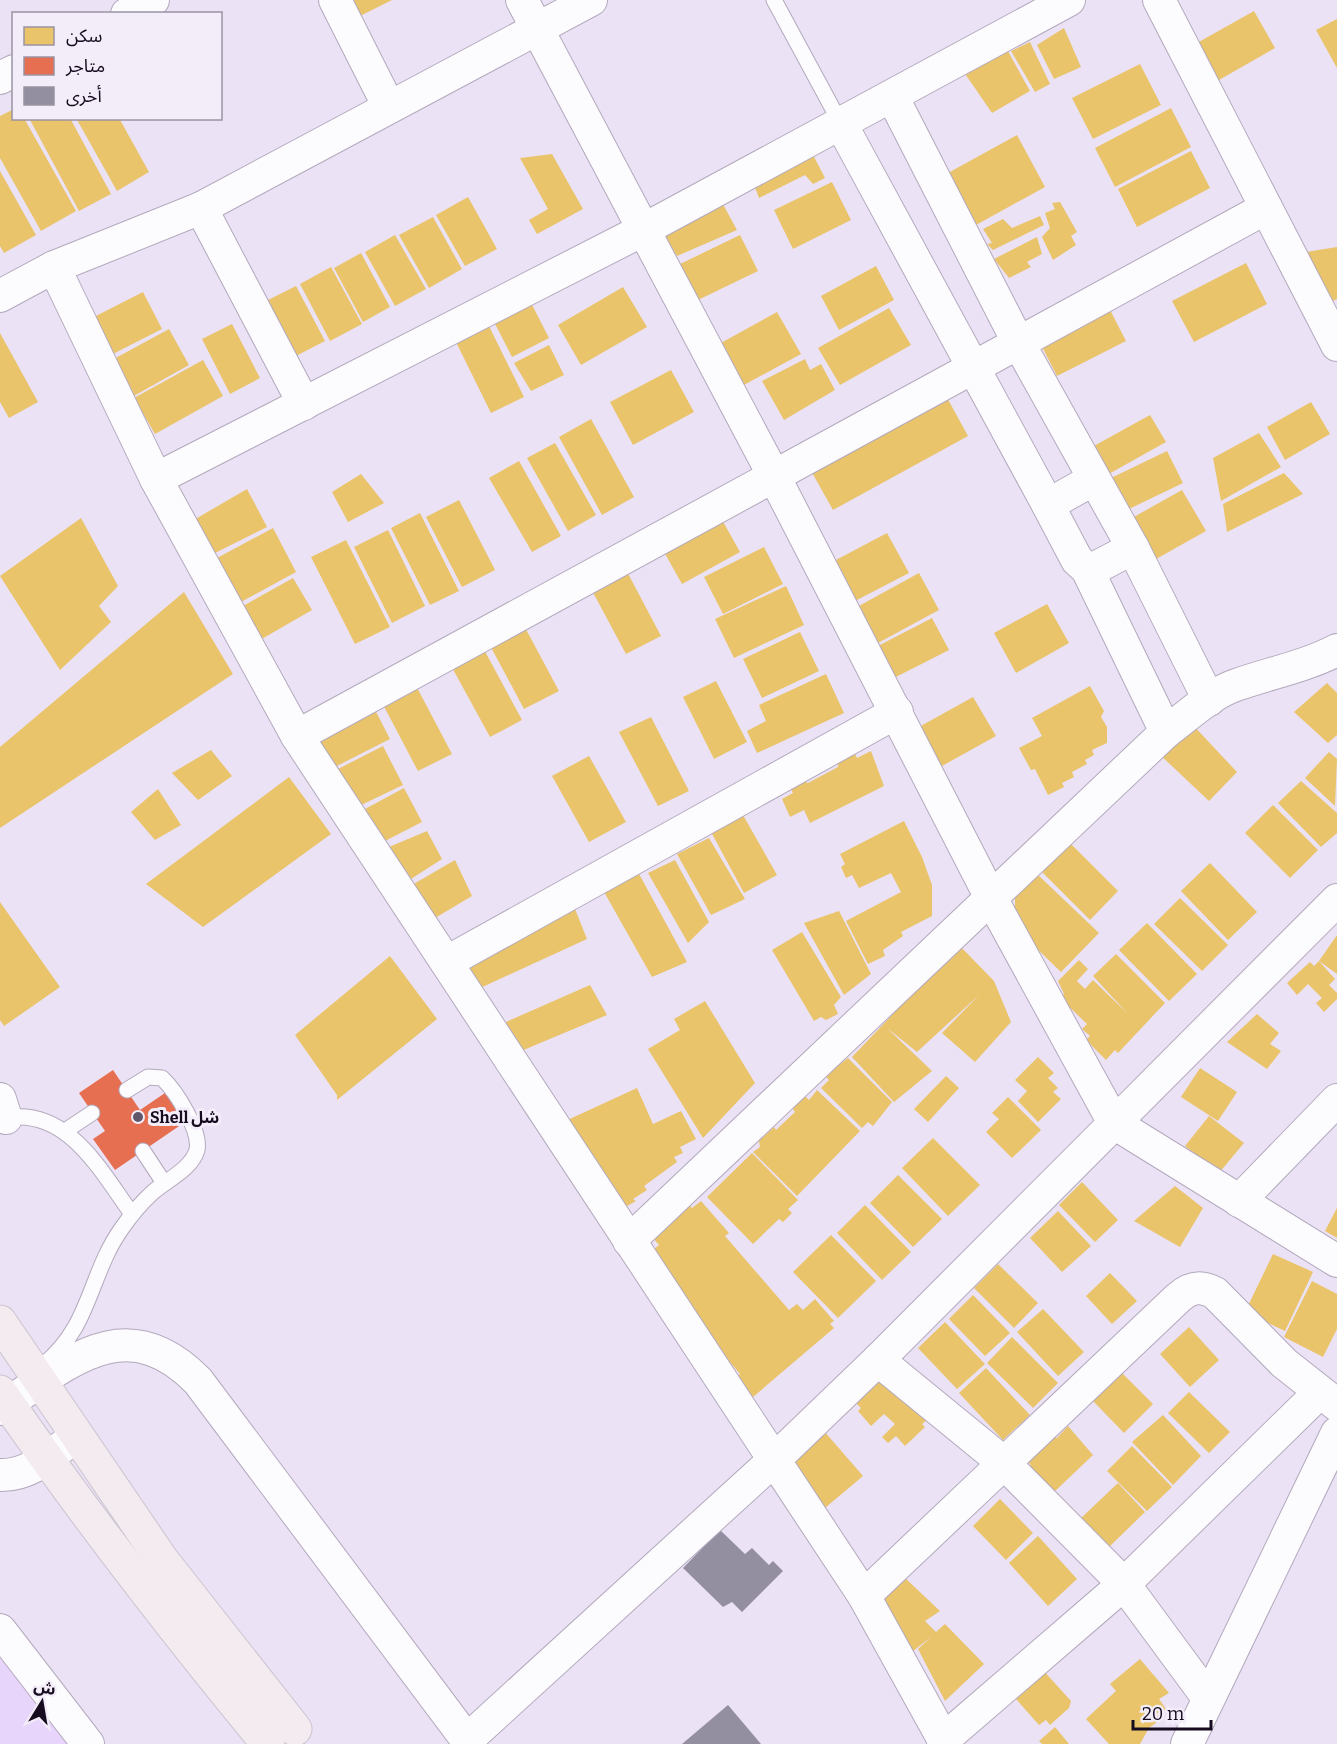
<svg xmlns="http://www.w3.org/2000/svg" width="1337" height="1744" viewBox="0 0 1337 1744" font-family="Bitter,'Noto Sans Arabic',serif">
<style>
.built{fill:#e8d5fb}
.homes{fill:#e9c46a}
.shops{fill:#e76f51}
.building{fill:#938ea0}
.lines{fill:none;stroke-linecap:round;stroke-linejoin:round}
.service-casing{stroke:#b3a9bc;stroke-width:17}
.minor-casing{stroke:#b3a9bc;stroke-width:34}
.primary-casing{stroke:#c9c4cf;stroke-width:35}
.service{stroke:#fcfbfe;stroke-width:15}
.minor{stroke:#fcfbfe;stroke-width:32}
.primary{stroke:#f4ebf0;stroke-width:33}
.poi-dot{fill:#61566a;stroke:#f3edf9;stroke-width:2}
.labels{text-anchor:middle;stroke-width:6;stroke-linejoin:round;paint-order:stroke}
.poi-label{font-size:16px;font-weight:bold;fill:#160b1f;stroke:#f3edf9;text-anchor:start}
</style>
<rect width="100%" height="100%" fill="#ece2f6"/>
<path class="built" d="M0,1626L92,1744H0Z"/>
<g class="homes">
<path d="M344,0H392L354,19Z"/>
<path d="M1254,11L1275,48L1219,80L1197,43Z"/>
<path d="M1337,19V68L1316,30Z"/>
<path d="M1064,28L1081,67L1054,79L1037,45Z"/>
<path d="M1030,42L1050,84L1035,92L1011,51Z"/>
<path d="M1004,44L1030,91L992,113L959,65Z"/>
<path d="M1140,64L1161,105L1093,139L1072,98Z"/>
<path d="M1171,108L1191,147L1115,187L1095,148Z"/>
<path d="M14,109V118H24L76,211L41,231L0,158V116Z"/>
<path d="M29,118H70L111,194L79,211Z"/>
<path d="M76,118H119L149,172L117,191Z"/>
<path d="M1017,135L1045,187L976,225L948,173Z"/>
<path d="M809,147L825,178L813,184L805,175L759,198L751,177Z"/>
<path d="M1191,151L1210,188L1137,227L1118,189Z"/>
<path d="M552,154L583,209L537,234L529,220L548,209L520,158Z"/>
<path d="M0,171L36,235L4,253L0,246Z"/>
<path d="M832,182L851,220L793,249L774,210Z"/>
<path d="M468,197L497,249L465,266L436,215Z"/>
<path d="M719,197L737,230L677,256L659,227Z"/>
<path d="M1060,202L1077,232L1071,236L1076,245L1053,260L1042,237L1050,228L1045,213L1055,209L1052,203Z"/>
<path d="M1040,216L1044,225L993,250L987,244L992,243L983,229L1003,219L1012,228Z"/>
<path d="M433,217L462,269L429,288L399,235Z"/>
<path d="M395,235L426,289L395,306L365,252Z"/>
<path d="M740,235L758,271L698,300L680,264Z"/>
<path d="M1037,237L1042,254L1027,262L1031,267L1009,278L994,259Z"/>
<path d="M1337,247V299L1333,301L1306,252Z"/>
<path d="M361,253L390,307L363,322L334,268Z"/>
<path d="M1246,263L1267,304L1194,342L1172,301Z"/>
<path d="M876,266L894,300L839,330L821,296Z"/>
<path d="M331,267L362,324L330,341L300,284Z"/>
<path d="M296,286L325,341L294,357L264,302Z"/>
<path d="M623,287L647,327L581,365L558,325Z"/>
<path d="M143,292L162,329L107,357L88,320Z"/>
<path d="M527,295L549,338L512,357L490,314Z"/>
<path d="M1108,306L1126,341L1057,376L1039,341Z"/>
<path d="M889,308L911,345L840,385L818,348Z"/>
<path d="M777,312L801,354L742,386L719,344Z"/>
<path d="M486,320L524,397L491,413L453,336Z"/>
<path d="M232,324L260,378L230,394L202,339Z"/>
<path d="M169,329L189,365L132,397L112,360Z"/>
<path d="M0,333L38,402L9,418L0,402Z"/>
<path d="M549,345L564,375L531,391L514,363Z"/>
<path d="M805,359L810,370L821,364L835,390L784,420L762,381Z"/>
<path d="M203,360L223,396L155,434L134,398Z"/>
<path d="M671,370L694,412L633,445L610,402Z"/>
<path d="M945,394L968,436L833,510L810,469Z"/>
<path d="M1311,402L1330,434L1285,460L1267,427Z"/>
<path d="M1150,415L1166,442L1107,475L1092,447Z"/>
<path d="M591,419L634,497L602,515L559,437Z"/>
<path d="M1259,433L1281,467L1221,501L1213,458Z"/>
<path d="M555,443L596,515L568,531L527,458Z"/>
<path d="M1167,451L1183,483L1127,510L1111,478Z"/>
<path d="M519,461L561,536L532,552L489,478Z"/>
<path d="M1284,473L1303,494L1227,532L1223,504Z"/>
<path d="M361,474L384,503L348,522L332,492Z"/>
<path d="M247,489L267,527L211,555L192,521Z"/>
<path d="M1182,490L1206,531L1156,559L1132,518Z"/>
<path d="M459,500L495,570L462,587L426,517Z"/>
<path d="M420,513L459,591L430,605L391,528Z"/>
<path d="M81,518L118,586L99,606L111,622L60,670L0,576Z"/>
<path d="M721,518L740,552L682,584L663,550Z"/>
<path d="M273,528L296,572L241,602L217,558Z"/>
<path d="M388,530L425,606L392,623L354,547Z"/>
<path d="M887,533L909,573L855,601L834,561Z"/>
<path d="M346,540L390,627L355,644L311,557Z"/>
<path d="M764,547L783,584L723,614L704,577Z"/>
<path d="M624,566L661,636L626,654L589,585Z"/>
<path d="M919,573L939,610L878,643L857,607Z"/>
<path d="M293,578L312,610L260,640L241,607Z"/>
<path d="M786,586L804,625L734,658L715,619Z"/>
<path d="M184,592L233,674L0,828V747Z"/>
<path d="M1047,604L1069,643L1016,673L994,633Z"/>
<path d="M932,618L949,650L890,680L874,648Z"/>
<path d="M521,620L559,691L524,709L486,638Z"/>
<path d="M800,632L819,671L762,698L743,659Z"/>
<path d="M481,644L522,720L490,737L449,662Z"/>
<path d="M826,674L844,713L757,753L747,731L766,721L759,705Z"/>
<path d="M413,680L452,754L418,771L379,697Z"/>
<path d="M716,681L747,742L714,759L683,697Z"/>
<path d="M1327,683L1337,693V735L1328,743L1294,712Z"/>
<path d="M1090,686L1104,711L1101,717L1107,727V743L1092,750L1094,755L1085,760L1087,764L1072,772L1074,777L1062,783L1064,787L1048,795L1035,769L1031,770L1019,748L1042,736L1032,718Z"/>
<path d="M973,697L996,736L942,766L919,727Z"/>
<path d="M371,702L390,739L331,769L312,733Z"/>
<path d="M651,717L689,791L658,806L619,732Z"/>
<path d="M1190,722L1237,772L1209,801L1157,752Z"/>
<path d="M383,746L403,785L355,808L336,770Z"/>
<path d="M211,750L232,776L198,800L172,773Z"/>
<path d="M871,751L884,786L810,823L804,810L790,817L782,799L793,793L790,787L803,781L808,783L838,767V762L855,754L857,758Z"/>
<path d="M1329,752L1337,759L1335,806L1305,778Z"/>
<path d="M589,756L626,822L589,842L552,776Z"/>
<path d="M289,777L331,834L203,927L146,884Z"/>
<path d="M1301,781L1337,813V833L1321,847L1278,803Z"/>
<path d="M404,788L422,822L383,842L365,809Z"/>
<path d="M158,789L181,825L155,840L131,812Z"/>
<path d="M1273,805L1318,850L1290,878L1245,833Z"/>
<path d="M743,815L777,875L744,893L711,832Z"/>
<path d="M904,821L922,857L932,885V916L901,932L903,936L883,950L885,956L868,964L846,921L901,892L891,873L859,888L852,875L846,878L841,867L845,864L840,854Z"/>
<path d="M427,831L442,859L411,879L389,847Z"/>
<path d="M709,838L745,899L711,915L677,854Z"/>
<path d="M1068,841L1118,891L1090,920L1040,870Z"/>
<path d="M455,860L472,896L430,921L405,889Z"/>
<path d="M675,860L709,922L688,943L648,873Z"/>
<path d="M1210,863L1257,912L1228,940L1181,891Z"/>
<path d="M638,872L687,962L652,977L603,890Z"/>
<path d="M1036,873L1099,933L1061,972L1032,944L1015,911V896Z"/>
<path d="M1180,898L1228,945L1202,971L1154,924Z"/>
<path d="M0,902L60,987L4,1026L0,1020Z"/>
<path d="M573,904L587,939L478,989L461,961Z"/>
<path d="M839,911L871,974L844,995L804,923Z"/>
<path d="M1147,923L1197,974L1169,1001L1119,950Z"/>
<path d="M802,932L841,997L834,1005L838,1014L826,1020L821,1017L814,1021L772,950Z"/>
<path d="M1337,935V974L1319,961Z"/>
<path d="M959,945L994,981L1011,1022L975,1062L942,1033L979,995L917,1052L887,1028L932,1071L894,1102L852,1057Z"/>
<path d="M1116,954L1165,1003L1118,1053L1115,1050L1106,1060L1086,1040L1090,1036L1082,1029L1087,1024L1060,998L1064,994L1058,981L1079,960L1088,969L1077,981L1085,989L1093,980L1127,1013L1093,976Z"/>
<path d="M390,956L437,1019L337,1100V1095L295,1035Z"/>
<path d="M1319,961L1335,979L1329,985L1337,993V999L1324,1012L1316,1003L1322,998L1308,984L1297,995L1287,983L1310,962L1314,966Z"/>
<path d="M590,985L607,1015L514,1054L499,1025Z"/>
<path d="M705,1001L755,1083L703,1138L648,1049L680,1030L674,1019Z"/>
<path d="M1257,1014L1279,1033L1270,1044L1281,1051L1267,1069L1227,1042Z"/>
<path d="M1038,1057L1054,1073L1048,1078L1058,1088L1053,1092L1061,1099L1038,1122L1018,1101L1027,1091L1015,1080Z"/>
<path d="M848,1058L892,1102L873,1126L868,1122L862,1128L821,1088L829,1080L825,1076Z"/>
<path d="M1200,1068L1237,1092L1218,1121L1181,1097Z"/>
<path d="M946,1076L959,1088L928,1122L914,1109Z"/>
<path d="M637,1088L653,1124L681,1111L696,1139L680,1147L683,1153L674,1157L677,1162L644,1186L647,1190L633,1199L636,1201L618,1211L561,1123Z"/>
<path d="M817,1090L860,1131L797,1196L753,1152L760,1147L759,1141L774,1127L776,1130L795,1112L791,1106L804,1095L809,1100Z"/>
<path d="M1008,1097L1041,1130L1012,1158L986,1132L999,1119L992,1113Z"/>
<path d="M1209,1116L1244,1143L1219,1173L1185,1146Z"/>
<path d="M933,1138L980,1185L948,1216L902,1168Z"/>
<path d="M752,1153L798,1200L788,1209L792,1213L783,1222L779,1219L753,1244L707,1197Z"/>
<path d="M898,1175L942,1219L913,1247L870,1203Z"/>
<path d="M1082,1182L1118,1220L1095,1242L1059,1205Z"/>
<path d="M1175,1186L1203,1208L1180,1247L1134,1221Z"/>
<path d="M701,1201L729,1233L725,1236L789,1310L797,1304L803,1310L815,1299L834,1321L830,1324L834,1328L753,1397L736,1378L740,1374L695,1321L646,1256L659,1245L653,1238L690,1206L692,1208Z"/>
<path d="M865,1205L911,1252L882,1280L837,1233Z"/>
<path d="M1337,1208V1238L1325,1231Z"/>
<path d="M1058,1211L1091,1246L1062,1272L1030,1238Z"/>
<path d="M831,1235L876,1281L838,1318L793,1272Z"/>
<path d="M1273,1254L1313,1272L1285,1331L1245,1312Z"/>
<path d="M998,1264L1038,1303L1014,1328L974,1288Z"/>
<path d="M1110,1273L1137,1301L1112,1324L1086,1296Z"/>
<path d="M1312,1281L1337,1294V1329L1323,1357L1284,1337Z"/>
<path d="M973,1295L1010,1333L985,1356L949,1319Z"/>
<path d="M1043,1309L1084,1352L1058,1376L1017,1332Z"/>
<path d="M945,1322L985,1364L957,1389L918,1348Z"/>
<path d="M1189,1327L1219,1360L1190,1387L1160,1354Z"/>
<path d="M1012,1337L1058,1383L1033,1408L987,1363Z"/>
<path d="M986,1368L1030,1415L1003,1440L959,1393Z"/>
<path d="M1122,1373L1153,1404L1124,1433L1093,1401Z"/>
<path d="M886,1380L928,1419L922,1424L925,1427L905,1446L896,1436L888,1443L882,1437L895,1424L884,1414L871,1426L858,1411L861,1408L856,1403L879,1381L881,1384Z"/>
<path d="M1189,1392L1230,1432L1209,1453L1168,1413Z"/>
<path d="M1163,1415L1201,1456L1173,1485L1132,1442Z"/>
<path d="M1068,1426L1093,1455L1052,1494L1026,1468L1031,1465L1027,1461L1054,1436L1057,1438Z"/>
<path d="M824,1431L863,1476L825,1508L787,1464Z"/>
<path d="M1132,1446L1172,1487L1147,1511L1107,1471Z"/>
<path d="M1118,1483L1145,1512L1107,1549L1079,1520Z"/>
<path d="M1000,1499L1033,1533L1006,1560L973,1526Z"/>
<path d="M1038,1536L1077,1579L1048,1606L1009,1563Z"/>
<path d="M904,1577L940,1611L925,1621L936,1632L945,1624L984,1664L945,1701L918,1649L932,1636L912,1652L878,1599Z"/>
<path d="M1140,1659L1169,1693L1159,1699L1166,1709L1156,1714L1161,1719L1149,1728L1140,1744H1109L1086,1719L1116,1691L1110,1684Z"/>
<path d="M1042,1669L1071,1701L1069,1708L1050,1725L1046,1720L1039,1725L1016,1699L1022,1694L1018,1691Z"/>
<path d="M1055,1727L1069,1744H1042L1039,1741Z"/>
</g>
<path class="shops" d="M113,1070L140,1110L165,1093L185,1122L115,1170L93,1139L105,1131L79,1093Z"/>
<g class="building">
<path d="M720,1530L745,1554L752,1548L769,1565L773,1561L783,1571L742,1612L732,1602L723,1607L683,1568Z"/>
<path d="M728,1705L761,1744H682Z"/>
</g>
<g class="lines">
<g class="service-casing">
<g id="service">
<path d="M774,0L841,124"/>
<path d="M1,1119C66,1104 100,1170 132,1214"/>
<path d="M65,1131L92,1113"/>
<path d="M143,1151L164,1183"/>
<path d="M43,1365C91,1327 89,1274 122,1228C131,1215 140,1204 152,1193C166,1180 191,1170 197,1150C201,1131 176,1091 162,1078L148,1077L127,1090"/>
</g>
</g>
<g class="minor-casing">
<g id="minor">
<path d="M335,0L389,107"/>
<path d="M522,0L775,478L992,900L1114,1123L1337,1261"/>
<path d="M1159,0L1337,345"/>
<path d="M127,14L153,0"/>
<path d="M0,78L14,71"/>
<path d="M892,96L1018,342L1133,548L1209,700"/>
<path d="M841,124L1048,505L1094,479"/>
<path d="M201,208L304,404"/>
<path d="M54,267L156,479L297,736L864,1596L946,1744"/>
<path d="M0,296L54,267L201,208L591,0"/>
<path d="M156,479L643,230L1069,0"/>
<path d="M1048,505L1077,560L1087,569L1095,568L1133,548"/>
<path d="M1087,569L1166,732"/>
<path d="M297,736L1266,208"/>
<path d="M447,962L897,712"/>
<path d="M0,1099L6,1118"/>
<path d="M1239,1201L1337,1100"/>
<path d="M629,1241L1166,732C1188,716 1210,694 1236,685C1270,673 1304,667 1337,650"/>
<path d="M878,1360L1004,1463L1124,1584L1208,1698"/>
<path d="M0,1409C67,1364 125,1307 198,1381L470,1744"/>
<path d="M0,1475C31,1476 53,1453 76,1436"/>
<path d="M864,1596L1178,1298C1190,1287 1201,1285 1215,1293L1284,1363L1337,1405"/>
<path d="M0,1630L88,1744"/>
<path d="M467,1740L775,1459L878,1360L1337,900"/>
<path d="M943,1740L1124,1584L1320,1392"/>
<path d="M1187,1744L1337,1433"/>
</g>
</g>
<g class="primary-casing">
<g id="primary">
<path d="M0,1322L162,1560L295,1729"/>
<path d="M0,1392C84,1514 174,1630 268,1744"/>
</g>
</g>
<use href="#service" class="service"/>
<use href="#minor" class="minor"/>
<use href="#primary" class="primary"/>
</g>
<circle class="poi-dot" cx="138" cy="1117" r="6"/>
<g class="labels">
<g class="poi-label">
<text x="150" y="1123">Shell شل</text>
</g>
</g>
<rect x="12" y="12" width="210" height="108" fill="#f3edf9" stroke="#9b93a2" stroke-width="1.5"/>
<rect x="24" y="27" width="30" height="18" fill="#e9c46a" stroke="#9b93a2" stroke-width="1.5"/>
<text x="66" y="42" font-size="18" fill="#160b1f">سكن</text>
<rect x="24" y="57" width="30" height="18" fill="#e76f51" stroke="#9b93a2" stroke-width="1.5"/>
<text x="66" y="72" font-size="18" fill="#160b1f">متاجر</text>
<rect x="24" y="87" width="30" height="18" fill="#938ea0" stroke="#9b93a2" stroke-width="1.5"/>
<text x="66" y="102" font-size="18" fill="#160b1f">أخرى</text>
<g transform="translate(42 1702) rotate(11)" stroke="#f3edf9" stroke-width="4.5" paint-order="stroke">
<path d="M0-4.5L10 22L0 15L-10 22Z" fill="#160b1f"/>
<text y="-9" font-size="16" font-weight="bold" text-anchor="middle" fill="#160b1f">ش</text>
</g>
<path d="M1133 1720v9h78v-9" fill="none" stroke="#160b1f" stroke-width="3"/>
<text x="1142" y="1720" font-size="18" fill="#160b1f" stroke="#f3edf9" stroke-width="4.5" paint-order="stroke">20 m</text>
</svg>
